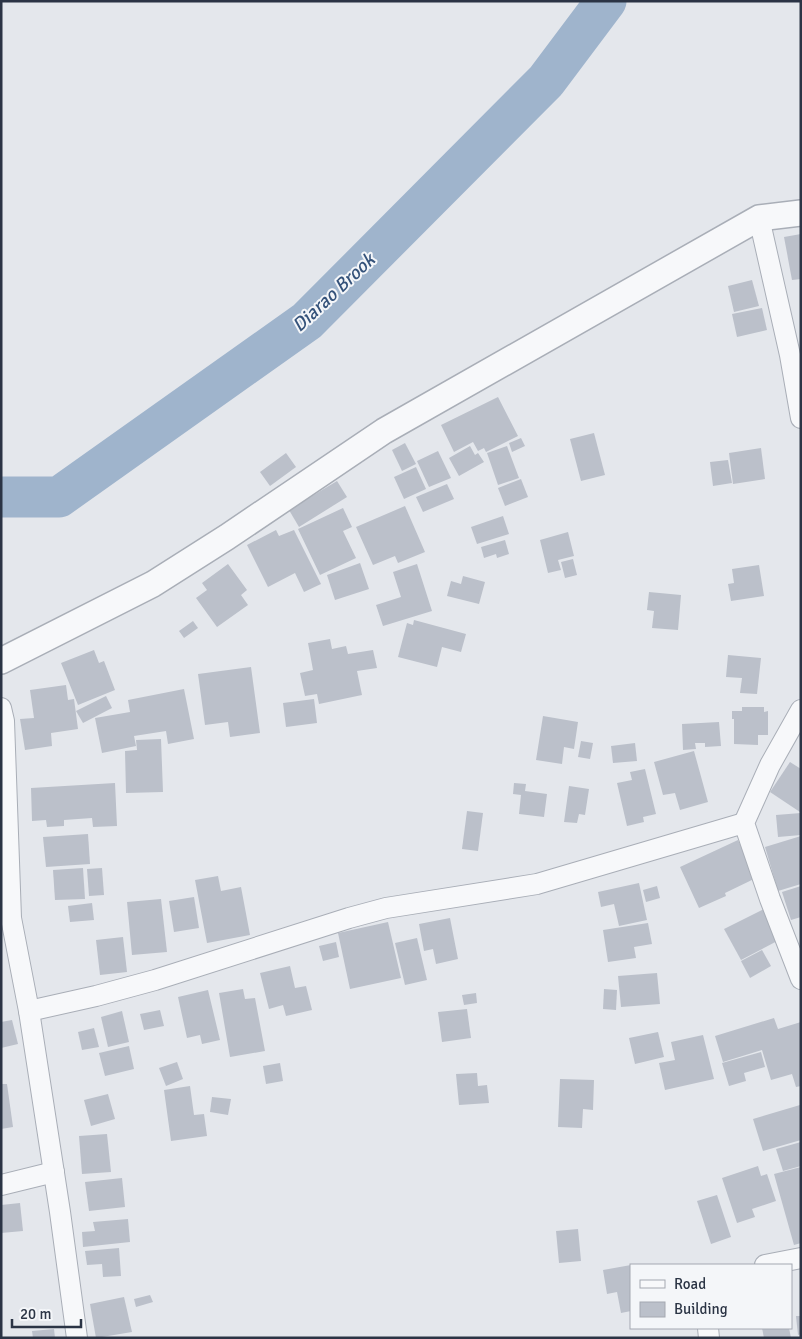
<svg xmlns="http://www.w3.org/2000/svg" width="802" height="1339" viewBox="0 0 802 1339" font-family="Signika,sans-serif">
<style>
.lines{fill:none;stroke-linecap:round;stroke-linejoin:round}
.river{stroke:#9fb4cc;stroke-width:41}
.building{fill:#bbc0ca}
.minor-casing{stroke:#a9aeb7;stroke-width:22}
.tertiary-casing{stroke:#a9aeb7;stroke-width:28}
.minor{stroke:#f7f8fa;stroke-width:20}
.tertiary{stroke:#f7f8fa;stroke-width:25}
.labels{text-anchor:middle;stroke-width:4;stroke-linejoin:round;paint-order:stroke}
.water-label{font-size:19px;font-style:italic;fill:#34527a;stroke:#f4f6f9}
</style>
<rect width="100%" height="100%" fill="#e4e7ec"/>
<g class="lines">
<path class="river" d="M1,497H59L307,321L546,81L606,1"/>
</g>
<g class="building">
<path d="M801,234V279L792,280L784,237Z"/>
<path d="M752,280L759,306L734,312L728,286Z"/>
<path d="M762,308L767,330L737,337L732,314Z"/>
<path d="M498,397L518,436L486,452L484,448L478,451L473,442L454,452L441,425Z"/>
<path d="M594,433L605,475L581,481L570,439Z"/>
<path d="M521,438L525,446L512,452L509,443Z"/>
<path d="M405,443L416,464L402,471L392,450Z"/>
<path d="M470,446L475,455L478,453L484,462L459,476L449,458Z"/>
<path d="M507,446L519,478L498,485L487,453Z"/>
<path d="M761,448L765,479L733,484L729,453Z"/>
<path d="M438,451L451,478L429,487L417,461Z"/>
<path d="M286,453L296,467L270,486L260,472Z"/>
<path d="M728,460L732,483L713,486L710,462Z"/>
<path d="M416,467L426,489L404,499L394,477Z"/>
<path d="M521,479L528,497L505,506L498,488Z"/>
<path d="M337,481L347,497L299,527L289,510Z"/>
<path d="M447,484L454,499L423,512L416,497Z"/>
<path d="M405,506L425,552L398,563L395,556L373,565L356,527Z"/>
<path d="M343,508L352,527L343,531L356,558L320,575L298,529Z"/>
<path d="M503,516L509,534L477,544L471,527Z"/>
<path d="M276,530L279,536L294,530L321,584L304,592L295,573L268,587L247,545Z"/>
<path d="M568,532L574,556L558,560L561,570L548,573L540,540Z"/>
<path d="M505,540L509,554L497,558L496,554L484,558L481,547Z"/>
<path d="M573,559L577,575L565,578L561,562Z"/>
<path d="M360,563L369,589L335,600L327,575Z"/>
<path d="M228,564L247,590L241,595L248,605L217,627L196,598L207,590L202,583Z"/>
<path d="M417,564L432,611L383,626L376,605L401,597L393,572Z"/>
<path d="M759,565L764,596L731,601L728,584L734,583L732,569Z"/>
<path d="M463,576L485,582L479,604L447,596L451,581L461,584Z"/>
<path d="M649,592L681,595L678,630L652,628L654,611L647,610Z"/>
<path d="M414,620L466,634L461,652L442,647L437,667L398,657L407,623L413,625Z"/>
<path d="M193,621L198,628L184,638L179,631Z"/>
<path d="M330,639L332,649L346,646L348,654L373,650L377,668L357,671L362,695L319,704L317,694L305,696L300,673L313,670L308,643Z"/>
<path d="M94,650L99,663L104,661L115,690L78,705L61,663Z"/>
<path d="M728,655L761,658L757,694L740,693L742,678L726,677Z"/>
<path d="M251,667L260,733L230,737L228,722L205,725L198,674Z"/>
<path d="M66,685L68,700L74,699L78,729L51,733L52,746L25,750L20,719L34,718L30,690Z"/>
<path d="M184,689L194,739L168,744L166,731L134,736L136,746L102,753L95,718L130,712L128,700Z"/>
<path d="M106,696L112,708L83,723L76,711Z"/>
<path d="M314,699L317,723L286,727L283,703Z"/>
<path d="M742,707H764V712L768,711V735H758V745L734,744V719H732V711H742Z"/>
<path d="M543,716L578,722L574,749L564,747L562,764L536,760Z"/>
<path d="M719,722L721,746L705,747V743H695L696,749L683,750L682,724Z"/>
<path d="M161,739L163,792L126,793L125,751L137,750L136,740Z"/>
<path d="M581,741L593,743L590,759L578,757Z"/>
<path d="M635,743L637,761L613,763L611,746Z"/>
<path d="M694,751L708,802L680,810L675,793L663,795L654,762Z"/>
<path d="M790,762L801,769L800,812L770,792Z"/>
<path d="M645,769L656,814L643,817L644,822L627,826L617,783L632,780L630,772Z"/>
<path d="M115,783L117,826L93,827L92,818L64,820V826L47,827L46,820L32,821L31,788Z"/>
<path d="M514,783L526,784L525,791L547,794L544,817L519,814L521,795L513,794Z"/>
<path d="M569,786L589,789L585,815L579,814L577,823L564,822Z"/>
<path d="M467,811L483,813L478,851L462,849Z"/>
<path d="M801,813V835L778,837L776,815Z"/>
<path d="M88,834L90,864L46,867L43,837Z"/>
<path d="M801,836V884L778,891L765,847Z"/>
<path d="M738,840L756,878L725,893L726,896L699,908L680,867Z"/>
<path d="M83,868L85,899L55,900L53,870Z"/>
<path d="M102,868L104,895L89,896L87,869Z"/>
<path d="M218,876L221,891L241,887L250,935L207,943L195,880Z"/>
<path d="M639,883L647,920L619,926L614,904L601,907L598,892Z"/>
<path d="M657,886L660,898L646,902L643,890Z"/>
<path d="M801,886V917L791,920L782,892Z"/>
<path d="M194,897L199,928L174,932L169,901Z"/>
<path d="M161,899L167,952L132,955L127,902Z"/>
<path d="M92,903L94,920L70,922L68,906Z"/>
<path d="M764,909L781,939L741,960L724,929Z"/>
<path d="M450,918L458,959L436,964L433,949L424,951L419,924Z"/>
<path d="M388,922L401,978L350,989L338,933Z"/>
<path d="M648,923L652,944L634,947L636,958L608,962L603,930Z"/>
<path d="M123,937L127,972L100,975L96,940Z"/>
<path d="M417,938L427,980L405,985L395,943Z"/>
<path d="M336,942L339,957L323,961L319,946Z"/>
<path d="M762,950L771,966L750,978L741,961Z"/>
<path d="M290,966L295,988L306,986L312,1010L286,1016L283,1005L269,1009L260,973Z"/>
<path d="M657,973L660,1004L621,1007L618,976Z"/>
<path d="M243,989L245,999L255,998L265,1051L230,1057L219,993Z"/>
<path d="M604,989L617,990L616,1010L603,1009Z"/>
<path d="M208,990L220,1040L202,1044L200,1035L187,1038L178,997Z"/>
<path d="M476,993L477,1003L464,1005L462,995Z"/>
<path d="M467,1009L471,1038L442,1042L438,1012Z"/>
<path d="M160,1010L164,1026L144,1030L140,1014Z"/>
<path d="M122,1011L129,1042L108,1047L101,1017Z"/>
<path d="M774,1018L778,1029L801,1022V1086L796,1087L792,1074L771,1080L762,1050L723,1062L715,1036Z"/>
<path d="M12,1020L18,1044L1,1048V1022Z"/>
<path d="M94,1028L99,1047L82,1050L78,1032Z"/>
<path d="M658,1032L664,1057L635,1064L629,1038Z"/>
<path d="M703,1035L714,1079L665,1090L659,1063L675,1060L671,1042Z"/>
<path d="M129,1046L134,1069L105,1076L99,1053Z"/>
<path d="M761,1052L765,1067L744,1073L746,1081L729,1086L722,1063Z"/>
<path d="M177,1062L183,1079L166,1086L159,1068Z"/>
<path d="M280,1063L283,1081L266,1084L263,1066Z"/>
<path d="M477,1073L478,1086L487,1085L489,1103L459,1105L456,1074Z"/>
<path d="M560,1079L594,1080L593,1110L583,1109L582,1128L558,1127Z"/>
<path d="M1,1084H7L13,1127L1,1129Z"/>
<path d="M190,1086L194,1115L204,1114L207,1136L171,1141L164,1090Z"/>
<path d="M108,1094L115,1119L91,1126L84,1100Z"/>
<path d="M212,1097L231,1099L228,1115L210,1112Z"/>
<path d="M800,1105L801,1140L763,1151L753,1119Z"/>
<path d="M107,1134L111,1172L82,1174L79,1136Z"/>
<path d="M801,1142V1166L783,1171L776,1149Z"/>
<path d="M758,1166L761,1176L767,1174L776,1201L752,1209L755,1217L737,1223L722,1178Z"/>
<path d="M801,1167V1243L794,1245L774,1174Z"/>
<path d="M122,1178L125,1207L89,1211L85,1182Z"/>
<path d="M717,1195L731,1237L711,1244L697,1201Z"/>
<path d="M20,1203L23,1231L1,1233V1205Z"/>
<path d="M128,1219L130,1242L83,1247L82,1232L95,1231L93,1222Z"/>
<path d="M578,1229L581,1261L559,1263L556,1231Z"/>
<path d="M119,1248L121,1276L103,1277L102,1264L87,1265L85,1251Z"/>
<path d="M631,1265V1311L621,1313L617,1292L607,1294L603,1270Z"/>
<path d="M150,1295L153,1302L136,1307L134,1299Z"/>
<path d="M124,1297L132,1332L96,1338L90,1304Z"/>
<path d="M796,1316H801V1334L798,1335Z"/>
<path d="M762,1328H789L791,1338H764Z"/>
<path d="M54,1329L55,1338H33L32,1331Z"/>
</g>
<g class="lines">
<g class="minor-casing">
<g id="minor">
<path d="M759,218L790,355L801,418"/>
<path d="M1,708L4,721L11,918L29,1011L60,1212L77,1338"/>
<path d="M801,710L770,765L744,823L770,899L801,979"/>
<path d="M29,1011L96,996L155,980L349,918L386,908L537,884L744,823"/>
<path d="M1,1185L54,1172"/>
<path d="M765,1265L801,1258"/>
<path d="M708,1328L709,1338"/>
</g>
</g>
<g class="tertiary-casing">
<path id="tertiary" d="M1,661L153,584L227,537L384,431L759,218L801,213"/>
</g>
<use href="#minor" class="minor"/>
<use href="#tertiary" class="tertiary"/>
</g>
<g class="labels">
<g class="water-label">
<text transform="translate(333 292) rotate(-43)" y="7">Diarao Brook</text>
</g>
</g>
<rect width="802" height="1339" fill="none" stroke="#2b3445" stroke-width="5"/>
<rect x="630" y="1264" width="162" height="65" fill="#f4f6f9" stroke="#a4a8b1"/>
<rect x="640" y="1280" width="25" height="8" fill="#f7f8fa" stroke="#a4a8b1"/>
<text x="674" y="1289" font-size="15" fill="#2b3445">Road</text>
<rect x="640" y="1302" width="25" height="15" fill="#bbc0ca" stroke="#a4a8b1"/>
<text x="674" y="1314" font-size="15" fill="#2b3445">Building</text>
<path d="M12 1319v8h69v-8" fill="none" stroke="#2b3445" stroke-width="2.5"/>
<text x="20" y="1319" font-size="15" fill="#2b3445" stroke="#f4f6f9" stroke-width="4" paint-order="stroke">20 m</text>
</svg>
